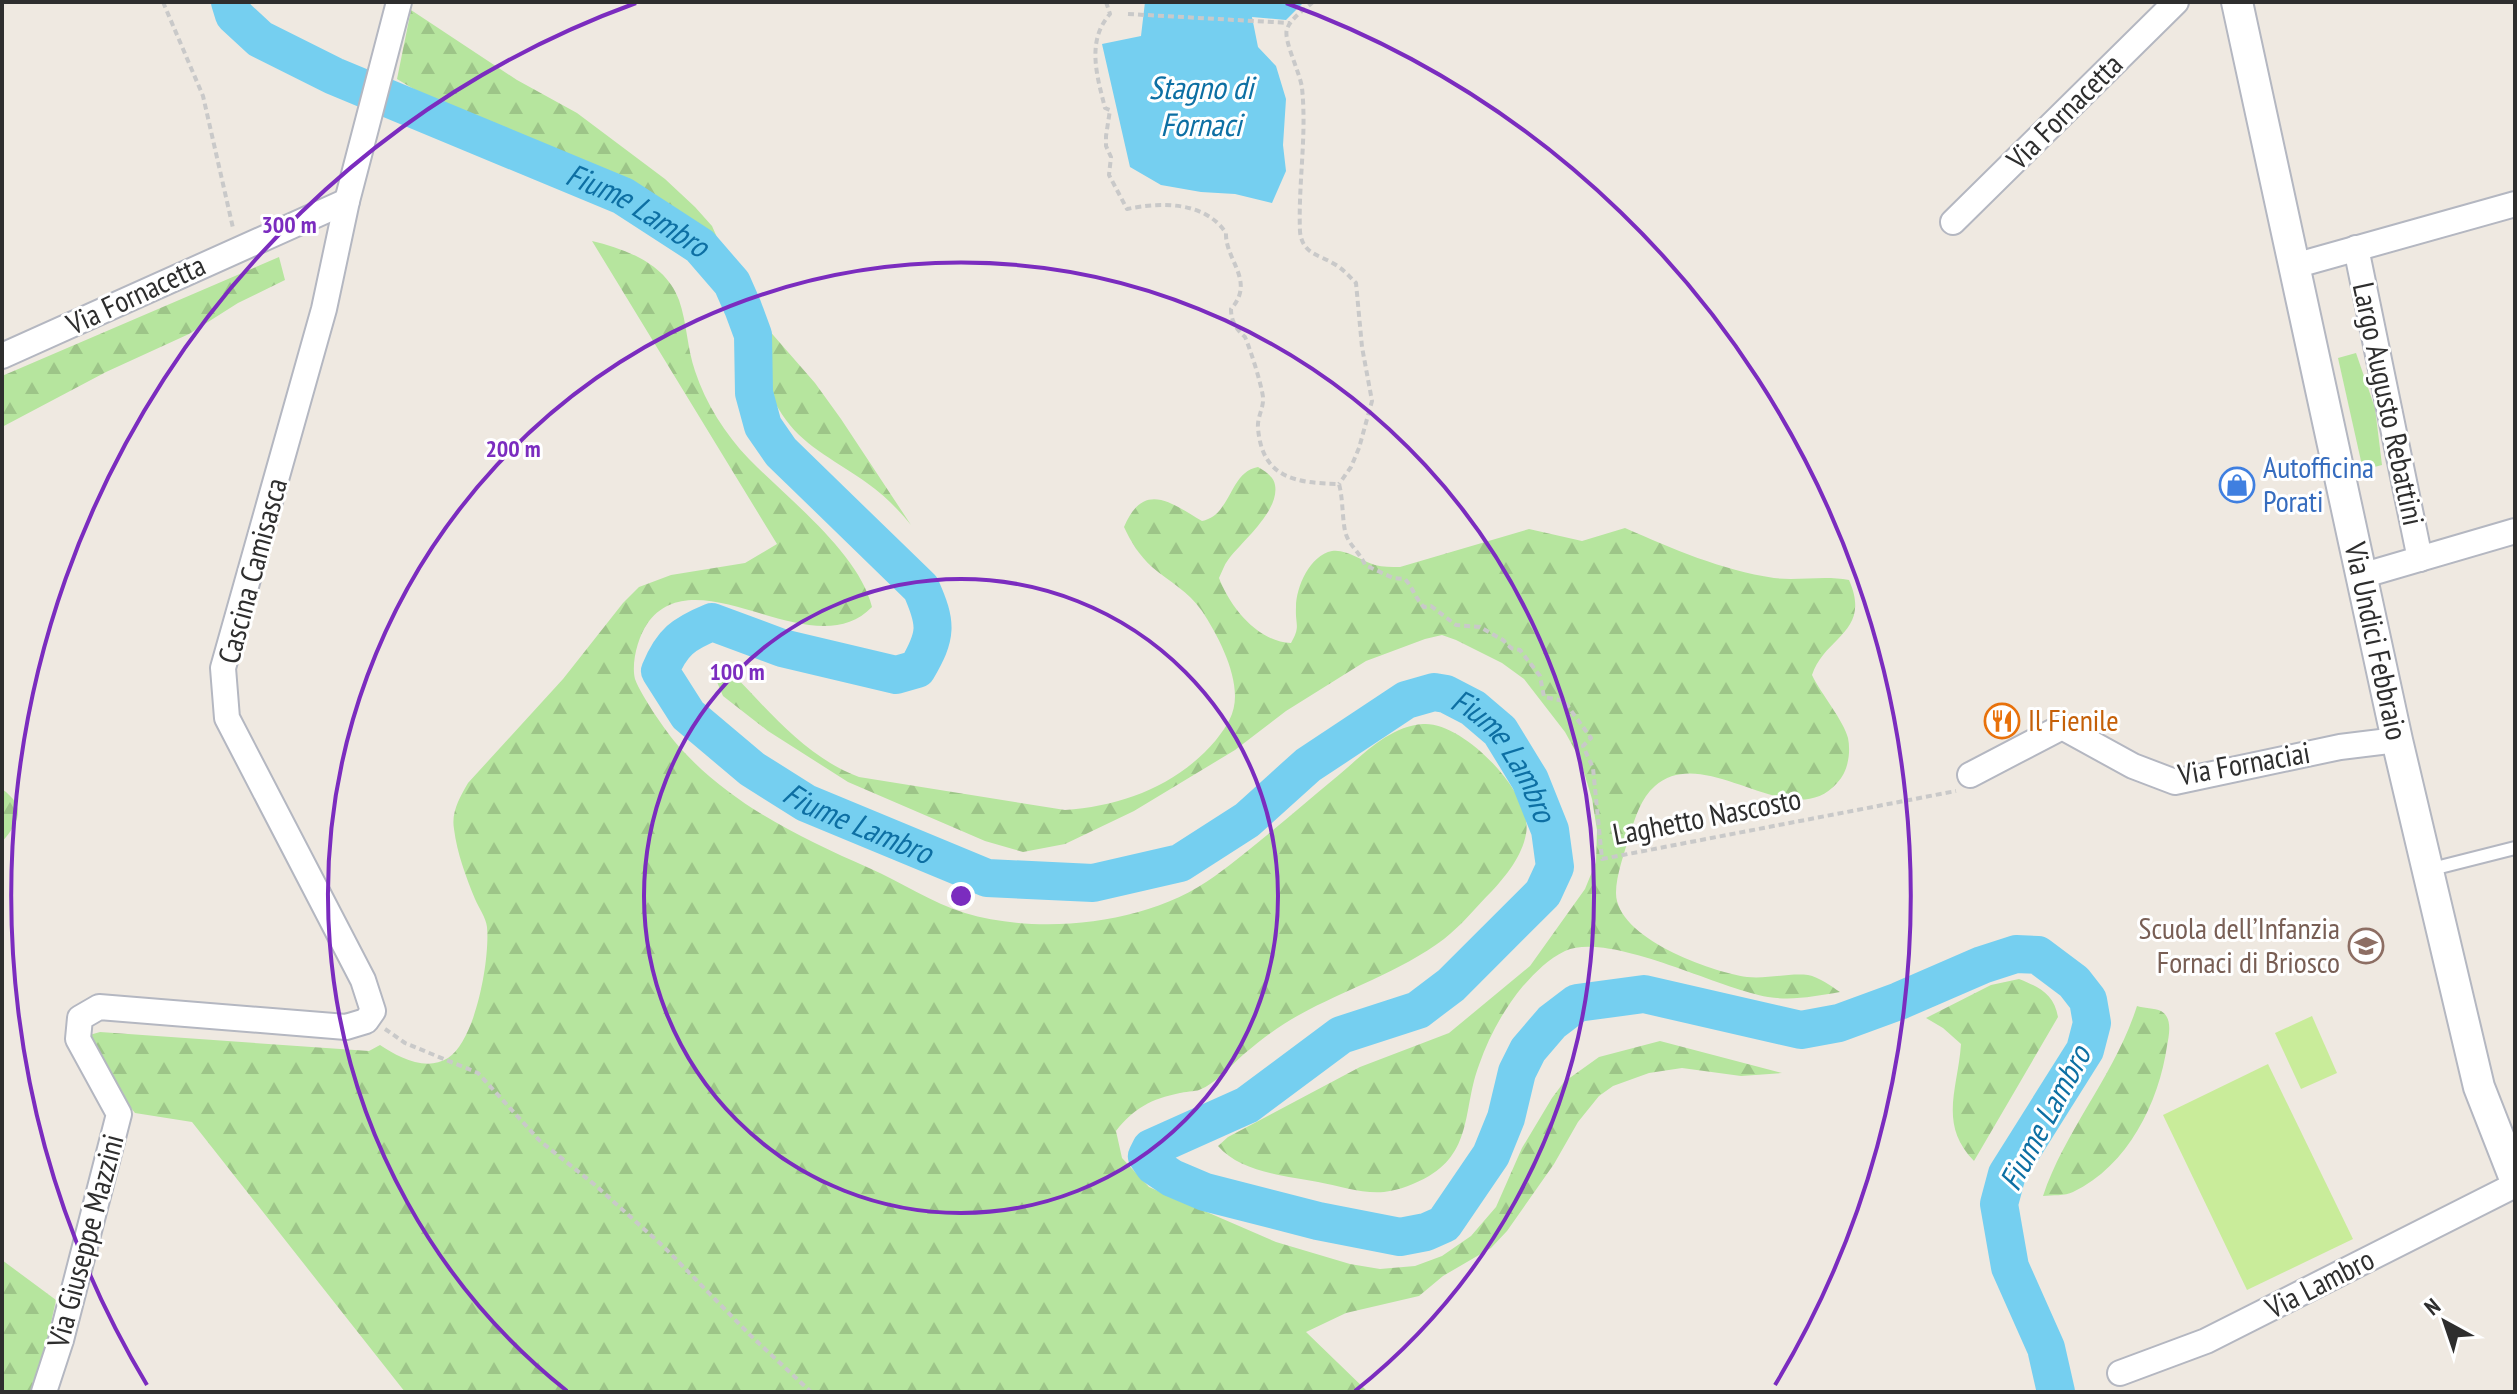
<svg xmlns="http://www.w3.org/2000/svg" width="2517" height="1394" viewBox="0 0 2517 1394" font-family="'PT Sans Narrow',sans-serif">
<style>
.forest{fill:url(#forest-firs)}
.park{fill:#b6e59e}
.pitch{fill:#c9ec9a}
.water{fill:#75cff0}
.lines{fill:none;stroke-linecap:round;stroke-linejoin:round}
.river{stroke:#75cff0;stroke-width:38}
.service-casing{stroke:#b4b7c1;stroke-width:16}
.minor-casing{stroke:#b4b7c1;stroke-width:28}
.tertiary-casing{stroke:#b4b7c1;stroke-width:34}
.path{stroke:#c9c9c9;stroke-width:4;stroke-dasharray:6 4;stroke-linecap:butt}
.service{stroke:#fff;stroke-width:12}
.minor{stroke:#fff;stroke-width:24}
.tertiary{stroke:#fff;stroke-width:30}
.ring{fill:none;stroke:#7b2cbf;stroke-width:4}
.labels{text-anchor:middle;stroke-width:6;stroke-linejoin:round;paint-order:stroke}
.street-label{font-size:30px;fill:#2e2e2e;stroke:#fff}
.shop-label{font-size:30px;fill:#366cbe;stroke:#fff;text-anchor:start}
.food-label{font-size:30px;fill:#c56008;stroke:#fff;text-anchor:start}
.education-label{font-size:30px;fill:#785e54;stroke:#fff;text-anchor:end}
.water-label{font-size:32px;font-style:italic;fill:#0d6fa3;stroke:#fff}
.centre{fill:#7b2cbf;stroke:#fff;stroke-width:4}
.ring-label{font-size:24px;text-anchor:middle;font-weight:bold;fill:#7b2cbf;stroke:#fff;stroke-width:6;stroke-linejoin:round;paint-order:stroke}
</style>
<defs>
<pattern id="forest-firs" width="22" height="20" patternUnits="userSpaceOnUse" patternTransform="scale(2)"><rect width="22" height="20" fill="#b6e59e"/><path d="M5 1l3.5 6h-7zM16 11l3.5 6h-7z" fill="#9dc588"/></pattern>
</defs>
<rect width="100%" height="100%" fill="#efe9e1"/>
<g class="forest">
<path d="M411,10L517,80L577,113L665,179L695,207L712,226L739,287L761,321L815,383L841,419L911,525C898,509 884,495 867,483C840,463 806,448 786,420C742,359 747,274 687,219C651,187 607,173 563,156C507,134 448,111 397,79Z"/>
<path d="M592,241C626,249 666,264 679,300C687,323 687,348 695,371C706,404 725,434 749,459C788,499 859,553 872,607C812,669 697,553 647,624C638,637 631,663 635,679C641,696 670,738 683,751C734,806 801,838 869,868C901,882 932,903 965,913C1042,936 1150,924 1215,876C1256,846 1295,811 1334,779C1360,758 1388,726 1423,724C1463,721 1534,794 1526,834C1522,856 1506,876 1492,891C1476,907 1462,925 1444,939C1400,972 1346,989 1299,1015C1280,1025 1261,1040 1244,1054C1230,1066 1217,1083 1199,1090C1196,1091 1183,1092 1180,1093C1151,1099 1134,1108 1116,1131L1122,1158L1149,1187L1276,1242L1350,1264L1380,1269L1415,1266L1442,1256L1471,1236L1496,1207L1522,1148L1552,1098L1564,1082L1599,1057L1660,1041L1782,1073L1741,1076L1682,1068L1649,1073L1613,1086L1599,1096L1578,1122L1554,1164L1507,1231L1491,1248L1443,1276L1419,1296L1346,1313L1306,1332L1368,1392H405L192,1122L135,1113L79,1044L86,1036L100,1032L369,1051L380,1045C398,1057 426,1072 448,1058C476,1040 490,959 487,927C486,918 479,908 475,899C466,877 457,853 454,829C451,812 460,797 468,783L563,679L623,603L639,587L671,575L745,563L777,544Z"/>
<path d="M279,257L285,280L238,303L189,334L106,372L2,427V376Z"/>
<path d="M1258,467C1265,471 1274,477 1275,485C1280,511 1241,542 1228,560C1224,565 1222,572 1219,578C1230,607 1258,642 1291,643C1301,626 1295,625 1296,607C1296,587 1310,555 1332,551C1347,549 1361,561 1375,565C1383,567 1391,567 1400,567L1529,529L1582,541L1625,528C1673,549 1721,570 1774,578C1799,581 1824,575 1849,580C1872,632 1825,636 1812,675C1821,694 1844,721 1848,738C1851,753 1848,772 1837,783C1791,836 1706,741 1655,786C1641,798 1635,818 1630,834C1625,851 1616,875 1616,893C1616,938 1711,972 1747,977C1768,979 1788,973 1808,975C1819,977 1831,986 1840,992C1816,996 1793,1001 1768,997C1718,989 1610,931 1565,951C1548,959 1535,973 1523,986C1504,1009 1489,1036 1479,1065C1463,1107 1473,1150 1429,1176C1415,1184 1400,1190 1384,1192C1363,1194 1339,1186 1318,1182C1286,1176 1240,1172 1218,1146L1228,1137L1360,1067L1449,1033L1530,966L1585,889L1596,862L1597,830L1592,799L1580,759L1565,732L1524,679L1502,663L1456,640L1442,635L1425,639L1366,661L1286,711L1235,750L1134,811L1065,844L1023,852L985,841L848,782L768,731L723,696L714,675L732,673C769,711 807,758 859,777L1065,810C1123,806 1178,785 1216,740C1227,726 1235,714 1235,696C1235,668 1217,634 1202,611C1188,591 1170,582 1152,567C1139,555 1131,542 1124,527C1144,480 1171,503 1202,521C1232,515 1229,472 1258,467Z"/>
<path d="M2,789C27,807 19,822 2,842Z"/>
<path d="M2019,979C2039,987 2054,994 2058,1017L1974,1161C1938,1124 1958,1089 1961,1044L1943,1028L1926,1018L1991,985Z"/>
<path d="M2137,1006C2143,1008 2155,1008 2161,1011C2173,1018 2169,1035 2167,1046C2159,1102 2128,1166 2073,1192C2065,1196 2052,1195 2043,1196C2065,1130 2115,1075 2137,1006Z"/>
<path d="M2,1260L56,1300L36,1392H2Z"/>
</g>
<path class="park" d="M2356,353L2375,408L2382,465L2363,470L2338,358Z"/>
<g class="pitch">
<path d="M2312,1016L2337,1073L2301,1089L2275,1033Z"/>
<path d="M2268,1064L2353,1239L2247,1290L2163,1115Z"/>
</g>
<path class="water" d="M1145,2H1304L1286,20L1252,17L1258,47L1276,66L1286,99L1283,145L1286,171L1272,203L1235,194L1201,192L1161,185L1130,167L1102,44L1141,36Z"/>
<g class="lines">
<path class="river" id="s1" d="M230,2L234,15L260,39L334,76L623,196L700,246L732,283L743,308L753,335L754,393L763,426L781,452L921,588C937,624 937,635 917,669L896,675L782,648L712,622C683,634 672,642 660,671L688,715L752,769L806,803L987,878L1093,883L1180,863L1247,820L1308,765L1406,700L1434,692L1446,694L1473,708L1500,731L1530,780L1550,830L1555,867L1543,893L1451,985L1418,1010L1341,1035L1247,1105L1151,1148L1147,1156L1154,1166L1172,1178L1205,1192L1318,1221L1400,1237L1426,1232L1444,1224L1491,1155L1506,1118L1517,1072L1528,1050L1552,1022L1577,1003L1644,994L1801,1030L1839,1023L1899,1001L1982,965L2016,954L2038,955L2074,982L2088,1000L2092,1023L2085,1050L2007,1174L1999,1204L2010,1267L2046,1348L2056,1392"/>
<g class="service-casing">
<path id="service" d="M2428,870L2515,848"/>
</g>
<g class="minor-casing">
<g id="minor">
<path d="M1953,222L2176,2"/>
<path d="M2356,248L2420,559"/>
<path d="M2294,266L2515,204"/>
<path d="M2,356L347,201"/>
<path d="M2361,576L2515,531"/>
<path d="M1970,775L2062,727L2133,766L2175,782L2340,747L2397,740"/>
<path d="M2120,1373L2206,1341L2515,1185"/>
<path d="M44,1392L61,1340L119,1114L78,1039L80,1018L99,1007L346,1027L366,1021L373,1011L363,980L227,718L223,668L324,309L347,201L399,2"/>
</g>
</g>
<g class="tertiary-casing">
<g id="tertiary">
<path id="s2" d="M2237,2L2397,740L2479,1087L2515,1179"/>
</g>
</g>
<g class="path">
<path d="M163,2L203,96L233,228"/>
<path d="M1106,2L1110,14C1086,41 1097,76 1105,108L1110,110L1106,136V146L1111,157L1109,175L1127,209C1160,202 1205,201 1226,233C1225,260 1256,281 1231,309C1231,321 1236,329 1245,337C1251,351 1261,383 1263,397C1264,408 1257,417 1258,428C1262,478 1295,483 1339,484C1343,499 1342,515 1345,531C1348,545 1360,552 1365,565L1393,578L1405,579C1413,588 1415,598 1424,607L1431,606L1456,625L1480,627L1503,640L1511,648L1520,650L1540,676L1544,697L1564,701L1591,738L1583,746L1593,768L1602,859L1956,791"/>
<path d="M1313,2C1305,9 1291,18 1287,29C1283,40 1300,72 1302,88C1307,136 1298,184 1300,232C1303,255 1319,254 1336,265C1344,270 1350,277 1356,283L1362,347L1372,401L1359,448L1351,467L1339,484"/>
<path d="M1128,14L1290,23"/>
<path d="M385,1029L405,1043L478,1073L540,1141L595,1185L664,1247L750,1335L811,1392"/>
</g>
<use href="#service" class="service"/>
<use href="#minor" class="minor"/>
<use href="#tertiary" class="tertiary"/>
</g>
<g class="ring">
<circle cx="961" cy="896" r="317"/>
<path d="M567 1391A633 633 0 1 1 1355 1391"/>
<path d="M147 1385A950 950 0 0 1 636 3M1286 3A950 950 0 0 1 1775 1385"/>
</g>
<defs>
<g id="shop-ring" transform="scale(1.8)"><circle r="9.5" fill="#fff" stroke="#3f7fe0" stroke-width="1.5"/><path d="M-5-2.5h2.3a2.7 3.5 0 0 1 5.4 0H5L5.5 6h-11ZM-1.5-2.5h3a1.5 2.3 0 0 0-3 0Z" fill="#3f7fe0"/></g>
<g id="restaurant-ring" transform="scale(1.8)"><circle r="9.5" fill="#fff" stroke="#e8710a" stroke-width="1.5"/><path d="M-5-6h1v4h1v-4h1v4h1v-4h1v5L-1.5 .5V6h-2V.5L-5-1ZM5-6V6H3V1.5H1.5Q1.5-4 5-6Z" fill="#e8710a"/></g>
<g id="school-ring" transform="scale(1.8)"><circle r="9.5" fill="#fff" stroke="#8d6e63" stroke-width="1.5"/><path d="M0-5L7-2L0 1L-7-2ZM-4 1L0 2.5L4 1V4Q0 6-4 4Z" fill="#8d6e63"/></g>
</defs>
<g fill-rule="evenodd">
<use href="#shop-ring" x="2237" y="485"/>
<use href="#restaurant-ring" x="2002" y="721"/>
<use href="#school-ring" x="2366" y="946"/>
</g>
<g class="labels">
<g class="street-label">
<text transform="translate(2065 112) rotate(-45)" y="10">Via Fornacetta</text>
<text transform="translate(136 295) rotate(-25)" y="10">Via Fornacetta</text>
<text transform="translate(2388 404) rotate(78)" y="10">Largo Augusto Rebattini</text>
<text transform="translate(253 571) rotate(-75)" y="10">Cascina Camisasca</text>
<text dy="10" stroke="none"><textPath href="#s2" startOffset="654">Via Undici Febbraio</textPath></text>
<text transform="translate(2244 764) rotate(-10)" y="10">Via Fornaciai</text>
<text transform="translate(1707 817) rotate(-11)" y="10">Laghetto Nascosto</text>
<text transform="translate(86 1241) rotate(-75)" y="10">Via Giuseppe Mazzini</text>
<text transform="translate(2320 1284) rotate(-27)" y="10">Via Lambro</text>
</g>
<g class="shop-label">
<text x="2263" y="478">Autofficina<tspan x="2263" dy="34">Porati</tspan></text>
</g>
<g class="food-label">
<text x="2028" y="731">Il Fienile</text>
</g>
<g class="education-label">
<text x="2340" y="939">Scuola dell’Infanzia<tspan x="2340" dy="34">Fornaci di Briosco</tspan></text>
</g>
<g class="water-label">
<text x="1201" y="99">Stagno di<tspan x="1201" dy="37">Fornaci</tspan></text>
<text dy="11" stroke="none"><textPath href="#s1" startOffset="464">Fiume Lambro</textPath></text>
<text dy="11" stroke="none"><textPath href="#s1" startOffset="2334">Fiume Lambro</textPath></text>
<text dy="11" stroke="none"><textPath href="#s1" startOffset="1590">Fiume Lambro</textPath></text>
<text transform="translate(2045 1118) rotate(-62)" y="11">Fiume Lambro</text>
</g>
</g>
<circle cx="961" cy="896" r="12" class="centre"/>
<g class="ring-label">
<text x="289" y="233">300 m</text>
<text x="513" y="457">200 m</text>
<text x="737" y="680">100 m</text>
</g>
<rect width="2517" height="1394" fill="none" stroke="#2e2e2e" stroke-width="8"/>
<g transform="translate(2445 1322) rotate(320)" stroke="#ffffff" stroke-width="6" paint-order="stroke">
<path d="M0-6L14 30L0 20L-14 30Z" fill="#2e2e2e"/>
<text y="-12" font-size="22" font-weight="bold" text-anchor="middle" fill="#2e2e2e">N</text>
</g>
</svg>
